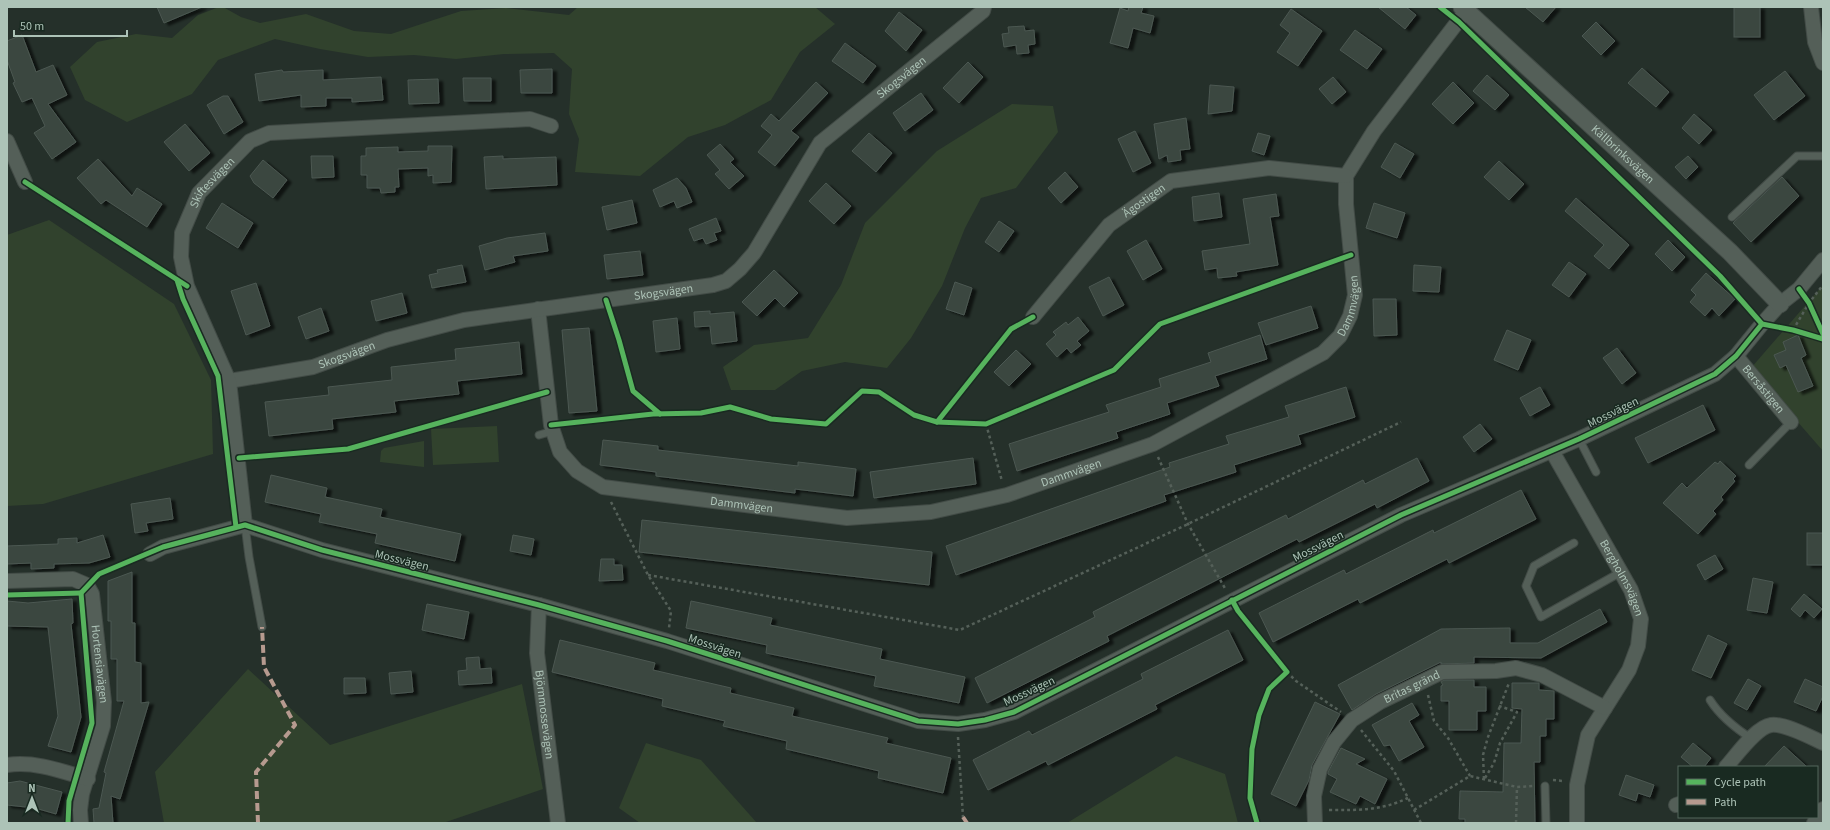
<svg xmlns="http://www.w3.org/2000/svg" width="1830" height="830" viewBox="0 0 1830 830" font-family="'Source Sans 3',sans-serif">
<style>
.green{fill:#31422d}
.building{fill:#3a463f;stroke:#4c5852;filter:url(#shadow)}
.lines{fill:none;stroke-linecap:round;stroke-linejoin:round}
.service-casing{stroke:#424b46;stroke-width:9}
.minor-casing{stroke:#424b46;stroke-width:16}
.tertiary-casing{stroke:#424b46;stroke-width:19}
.path{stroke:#556059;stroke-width:2.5;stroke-dasharray:3 3;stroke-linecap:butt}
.service{stroke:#545f58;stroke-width:7}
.minor{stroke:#545f58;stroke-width:14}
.tertiary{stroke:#545f58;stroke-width:17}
.quiet{stroke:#b69a8f;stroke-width:4;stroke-dasharray:8 4;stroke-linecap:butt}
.cycleway-casing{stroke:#192a21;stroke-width:8}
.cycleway{stroke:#56b35d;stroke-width:5}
.labels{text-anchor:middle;stroke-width:3;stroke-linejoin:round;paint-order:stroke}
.street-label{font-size:12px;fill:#adc3b7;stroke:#192a21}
</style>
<defs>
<filter id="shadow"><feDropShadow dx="4.5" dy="2.5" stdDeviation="1" flood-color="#0009"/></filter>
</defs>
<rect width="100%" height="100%" fill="#25302a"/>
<g class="green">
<path d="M219,7H223L241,17L260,23L306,14L354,31L391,34L461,11L506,8L569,15L578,7H815L835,24L800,52L771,100L725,125L688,137L640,176L575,172L579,139L569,114L572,69L554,53L504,54L456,59L414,55L368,57L320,49L275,39L218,60L192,94L127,122L85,100L70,67L97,42L136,34L172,38L198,15Z"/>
<path d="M1012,104L1053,106L1058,132L1016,188L981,198L965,228L942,286L911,338L887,368L845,362L802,371L775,390H731L723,367L754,345L808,338L841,285L865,223L937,151Z"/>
<path d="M49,220L174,304L211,380L213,454L43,504L7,506V235Z"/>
<path d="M1823,285V451L1751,368Z"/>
<path d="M497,426L499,462L433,465L431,429Z"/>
<path d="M424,441V467L380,462L381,451L384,448Z"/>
<path d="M248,669L330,745L522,684L543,789L443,823H164L155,772Z"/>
<path d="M646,743L701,760L757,823H640L619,808Z"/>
<path d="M1176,756L1225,774L1238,823H1067Z"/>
</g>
<g class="building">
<path d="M157,7H202L164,23Z"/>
<path d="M1129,7H1143L1141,13L1154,16L1150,33L1133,28L1128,48L1110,43L1120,8L1128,11Z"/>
<path d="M1378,7H1406L1416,15L1405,29Z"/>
<path d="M1525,7H1556L1543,22Z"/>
<rect x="1734" y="7" width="26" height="30"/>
<path d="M1291,9L1322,31L1298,66L1277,52L1290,33L1280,25Z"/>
<path d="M899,12L922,30L906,51L885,31Z"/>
<path d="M1596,22L1615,41L1601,55L1582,36Z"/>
<path d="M1024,26L1025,31L1034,30L1035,44L1028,45L1029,53L1017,54L1016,45L1004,47L1002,34L1009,33L1008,27Z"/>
<path d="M1355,30L1382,49L1367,69L1340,50Z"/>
<path d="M22,35L36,72L53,65L67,95L48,104L76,142L52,159L34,133L45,126L32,98L22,102L13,83L15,82L7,60V41Z"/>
<path d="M845,43L876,66L863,83L832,61Z"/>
<path d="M968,62L983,77L959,103L943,88Z"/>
<path d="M1642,68L1669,92L1656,107L1628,83Z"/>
<path d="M552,69V93H521L520,70Z"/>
<path d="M282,70L283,72L323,70V80L381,77L383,100L352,102V98H326V106L301,107V95L259,101L255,74Z"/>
<path d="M1785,71L1805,96L1774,120L1754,95Z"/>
<path d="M1487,75L1509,95L1495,110L1473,91Z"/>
<path d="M1333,77L1346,92L1332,104L1319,89Z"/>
<path d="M463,78H491V101H464Z"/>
<path d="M438,79L439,103L409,104L408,80Z"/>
<path d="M816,82L828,93L791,131L799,137L775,166L758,152L772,135L761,126L771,114L779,121Z"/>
<path d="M1453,82L1474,103L1453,124L1432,104Z"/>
<path d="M1210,85L1234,87L1232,111L1208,114Z"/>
<path d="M921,93L933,110L905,131L893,113Z"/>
<path d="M223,96H228L243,122L224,134L207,105Z"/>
<path d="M1694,114L1712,130L1699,144L1682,128Z"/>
<path d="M1186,118L1190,149L1180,150L1181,160L1168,162L1167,155L1159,159L1154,124Z"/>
<path d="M185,124L210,153L189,171L164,142Z"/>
<path d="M1135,131L1151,163L1133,172L1118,139Z"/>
<path d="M869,133L892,153L876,172L852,151Z"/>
<path d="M1258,133L1270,136L1264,155L1252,151Z"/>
<path d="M1395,143L1414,154L1400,178L1381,167Z"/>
<path d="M720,144L734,159L730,162L744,176L729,189L715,174L720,170L707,155Z"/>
<path d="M428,146H452L451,182L433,183V175L428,176V168L398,169L399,187H395V192L381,193L380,188H367V175H361V156H366V148L398,147V152L428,151Z"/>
<path d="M311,156H333L334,177L312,178Z"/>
<path d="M503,156V159L556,157L557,185L486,189L484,157Z"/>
<path d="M1688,156L1698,167L1686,179L1675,167Z"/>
<path d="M98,159L132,196L137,188L162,204L147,227L106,200L101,204L77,178Z"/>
<path d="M263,160L287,180L273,198L254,183L250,176Z"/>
<path d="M1499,161L1524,184L1509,200L1484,177Z"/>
<path d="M1065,172L1078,187L1061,203L1048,188Z"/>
<path d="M1782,177L1799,196L1751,242L1733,223Z"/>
<path d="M677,178L686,188L692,202L677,208L674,201L660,207L653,190Z"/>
<path d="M826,183L851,206L834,224L809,201Z"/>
<path d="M1219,193L1222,217L1194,221L1192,197Z"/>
<path d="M1276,194L1279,216L1270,217L1278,265L1236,272L1237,276L1218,278L1217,268L1205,270L1202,251L1250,244L1243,199Z"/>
<path d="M1576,198L1629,245L1609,269L1594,256L1604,245L1565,211Z"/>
<path d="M632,200L637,223L607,230L602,207Z"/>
<path d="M222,203L253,223L238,248L206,228Z"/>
<path d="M1374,203L1405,213L1397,238L1366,228Z"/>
<path d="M716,218L721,231L714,233L717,240L706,244L703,238L694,241L689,229Z"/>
<path d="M999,221L1014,231L999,252L985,242Z"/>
<path d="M545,233L548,251L513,256L515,262L485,270L479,246L507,238Z"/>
<path d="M1146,240L1162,269L1143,280L1127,251Z"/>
<path d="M1668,240L1685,257L1672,271L1655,254Z"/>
<path d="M640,251L643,275L607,279L604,255Z"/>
<path d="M1569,262L1586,274L1569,297L1552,285Z"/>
<path d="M462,265L466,282L432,288L429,275L438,273L437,270Z"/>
<path d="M1414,265L1441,267L1439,292L1413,291Z"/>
<path d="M774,270L798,293L784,307L775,298L757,316L742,302Z"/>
<path d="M1706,273L1735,299L1719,316L1712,308L1705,316L1690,302L1696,295L1691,290Z"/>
<path d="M1109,277L1124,305L1103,316L1089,287Z"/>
<path d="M955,282L972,288L964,315L946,309Z"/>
<path d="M256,283L270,326L246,335L231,291Z"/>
<path d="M402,293L407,313L376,321L371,301Z"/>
<path d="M1373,299H1396L1397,335L1374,336Z"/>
<path d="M1311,306L1318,328L1266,345L1258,323Z"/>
<path d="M321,308L329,331L306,339L298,317Z"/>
<path d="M710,311V314L734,312L737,341L712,344L710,326L695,327L694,312Z"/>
<path d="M1078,317L1089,331L1077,341L1081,345L1071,353L1067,348L1057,357L1046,344L1056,335L1053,332L1066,322L1068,325Z"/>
<path d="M677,318L680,349L656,352L653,321Z"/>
<path d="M589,328L597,411L569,413L562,330Z"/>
<path d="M1507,330L1531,340L1518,370L1494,360Z"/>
<path d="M1260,335L1267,359L1215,376L1219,386L1167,403L1170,414L1116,432L1118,438L1017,471L1009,444L1109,412L1106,405L1161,387L1159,379L1211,362L1208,353Z"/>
<path d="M1798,335L1806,355L1801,358L1813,386L1798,392L1786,365L1780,368L1774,355L1786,350L1783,342Z"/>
<path d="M519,342L522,374L457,381L459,394L394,401L396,412L332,419L333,429L269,436L265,402L329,395L328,387L392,380L391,367L456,360L455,349Z"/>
<path d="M1617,348L1636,373L1622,384L1603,358Z"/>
<path d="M1016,350L1031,364L1009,386L994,372Z"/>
<path d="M1346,387L1355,417L1298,435L1301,444L1234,465L1236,472L1164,495L1166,501L956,575L946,546L1170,467L1169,463L1229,444L1226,436L1289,417L1285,406Z"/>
<path d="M1540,387L1550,405L1530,416L1520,398Z"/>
<path d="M1703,405L1715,430L1648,463L1635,438Z"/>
<path d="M1480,424L1492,439L1474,452L1463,437Z"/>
<path d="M603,440L658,446V450L798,466V462L856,469L853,496L795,489V493L656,476V472L600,465Z"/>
<path d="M973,458L976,484L874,498L870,472Z"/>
<path d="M1417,458L1429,481L1377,508L1375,504L1299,542L1297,539L1107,636L1109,641L987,703L975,678L1095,617L1093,612L1195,560L1286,515L1288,519L1363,480L1365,484Z"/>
<path d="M1720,461L1736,476L1733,479L1735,481L1721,497L1723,500L1713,511L1716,514L1698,534L1663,503L1682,483L1687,488L1715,462L1718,464Z"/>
<path d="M271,475L327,488L325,497L382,509L380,517L461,534L455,561L375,543L377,534L319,522L321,514L265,502Z"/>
<path d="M1521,490L1536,519L1449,563L1447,559L1360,603L1358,599L1273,642L1259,613L1344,570L1346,574L1433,530L1434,533Z"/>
<path d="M170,498L173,519L146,523L148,531L135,533L131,504Z"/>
<path d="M642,520L932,552L929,585L639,552Z"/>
<rect x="1807" y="533" width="16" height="32"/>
<path d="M103,535L110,557L89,563L54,564V568L31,569V563L7,564V546L58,544V539L77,538V543Z"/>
<path d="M513,535L534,539L531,555L510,551Z"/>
<path d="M1715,555L1723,569L1705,580L1697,565Z"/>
<path d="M601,559H614V565H622L623,580L599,581Z"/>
<path d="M132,572V623H135V662L141,663V703L149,702L120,799L111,796L113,823H94L93,809L99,808L106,773L104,772L124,701H117V659H111V621H108V581Z"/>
<path d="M1753,578L1773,582L1767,613L1747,610Z"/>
<path d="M1804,594L1822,609L1814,618L1805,610L1800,617L1791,609Z"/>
<path d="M72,599L73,623L71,624L81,717L71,752L48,746L58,716L48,627L7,626V601L28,603Z"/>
<path d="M691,601L772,618L770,625L882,649L880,659L965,677L959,703L874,686L876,676L766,653L767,645L686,628Z"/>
<path d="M427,604L469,612L464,639L422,630Z"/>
<path d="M1600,609L1607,622L1541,658L1474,657V663L1441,664V662L1376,694L1352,710L1338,685L1441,629L1510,628V643H1538Z"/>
<path d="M1228,630L1243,660L1155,705L1157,709L1048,765L1046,761L988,790L973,760L1029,731L1032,735L1143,679L1141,674Z"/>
<path d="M1708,635L1727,644L1711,678L1692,670Z"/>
<path d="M560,640L655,663L653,670L731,688L730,693L794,708L792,716L888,738L886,743L951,758L943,793L878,778L879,771L786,749L787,741L723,726L725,721L662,706L663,699L552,672Z"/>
<path d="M479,657L480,669L491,668L492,683L459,685L458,671L467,670L466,658Z"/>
<path d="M411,671L413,692L391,694L389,673Z"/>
<path d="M344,678H365L366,693L344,694Z"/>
<path d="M1748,679L1761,686L1747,710L1734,703Z"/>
<path d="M1805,679L1823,687V696L1816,711L1794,702Z"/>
<path d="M1444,680H1474V687H1486V711H1477V730H1449V701H1441V686L1443,685L1441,682Z"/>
<path d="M1512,683H1539V690L1554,691V719H1546V736H1540V762H1534L1535,823H1465V819H1459L1460,791L1503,792L1504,743H1521L1522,709L1512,708Z"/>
<path d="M1315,702L1340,714L1312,765L1309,780L1296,806L1271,794Z"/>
<path d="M1412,703L1419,715L1409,721L1424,747L1399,761L1390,745L1384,746L1372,725Z"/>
<path d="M1693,743L1711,758L1704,767H1693L1681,757Z"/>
<path d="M1784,746L1807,767H1764Z"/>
<path d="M1341,748L1365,759L1356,764L1387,779L1375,804L1360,796L1356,804L1330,792L1337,779L1328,774V772Z"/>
<path d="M1626,775L1654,785L1650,797L1638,793L1636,801L1619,795Z"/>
<path d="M20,781L62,792L56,814L35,808L7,805V783Z"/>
</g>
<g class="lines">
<g class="service-casing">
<g id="service">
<path d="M1732,217L1797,156H1823"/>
<path d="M539,435L553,431"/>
<path d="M1579,439L1596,472"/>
<path d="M1749,465L1791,422"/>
<path d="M245,525L249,557L262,627"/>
<path d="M1574,543L1534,566L1526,586L1541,617L1621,572"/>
<path d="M1710,700C1720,716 1735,728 1752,739"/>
<path d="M1545,786L1546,823"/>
</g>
</g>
<g class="minor-casing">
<g id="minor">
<path d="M1811,7L1815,42L1823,63"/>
<path d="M7,141L25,182"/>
<path id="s1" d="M538,309L551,425L560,452L577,471L603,487L847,518L931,512L1007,495L1153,444L1323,353L1340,336L1350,316L1355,295L1346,204V176L1374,131L1469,7"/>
<path id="s2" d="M1033,317L1109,225L1171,181L1269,168L1346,176"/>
<path id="s3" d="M1736,356L1791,422"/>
<path id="s4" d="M229,381L313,367L387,340L464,320L713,285L726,281L740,269L754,253L820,143L983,11L984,7"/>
<path id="s5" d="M1552,451L1631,590L1641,619L1638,646L1629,670L1588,735L1577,785V823"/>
<path id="s6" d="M245,525L229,381L187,286L181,257L182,233L199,193L250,141L269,133L530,119L551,126"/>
<path d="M150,554L163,547L245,525L322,550L539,605L667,641L918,721L958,724L985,720L1014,712L1401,515L1579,439L1715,374L1736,356L1762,324L1780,304L1799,289L1823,260"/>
<path id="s7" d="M7,581L73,579L87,585L92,594L104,702L103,726L82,794L80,810L81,823"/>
<path id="s8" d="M539,605L537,653L558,823"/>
<path d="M7,765C36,761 61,771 88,779"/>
<path d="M1726,767C1736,756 1756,727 1771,725C1784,723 1810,737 1823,743"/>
<path d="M1676,805L1679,804"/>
<path id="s9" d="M1315,823L1314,796L1320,769L1334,742L1352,720L1380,702L1442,672L1496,671L1516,668L1542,675L1605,708"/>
<path d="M1814,823L1823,809"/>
</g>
</g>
<g class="tertiary-casing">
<g id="tertiary">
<path id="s10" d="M1462,7L1730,252L1780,304"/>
</g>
</g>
<g class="path">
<path d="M1793,330L1809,303L1823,285"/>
<path d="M986,424L1002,481"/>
<path d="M1158,457L1188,524L1226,590"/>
<path d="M611,502L648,575L671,611L669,628"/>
<path d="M648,575L960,630L1188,524L1401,422"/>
<path d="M1287,672L1296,681L1341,712"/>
<path d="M1428,695L1434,721L1448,738L1470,776"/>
<path d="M1361,730L1394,771L1421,823"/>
<path d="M958,737L963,817"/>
<path d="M1485,778L1494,763L1500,743L1517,712L1499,706"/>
<path d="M1484,779L1483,755L1488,737L1509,683"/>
<path d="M1553,780L1563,781"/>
<path d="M1329,810C1358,810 1380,811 1408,798"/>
<path d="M1414,810L1470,776L1517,787L1534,786"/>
<path d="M1516,823L1517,787"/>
</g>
<use href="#service" class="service"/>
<use href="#minor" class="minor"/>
<use href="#tertiary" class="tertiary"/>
<g class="quiet">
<path d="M963,817L967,823"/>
<path d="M258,823L256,772L295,725L264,667L262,627"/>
</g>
<g class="cycleway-casing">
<g id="cycleway">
<path d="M1440,7L1459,22L1720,276L1762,324L1793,330L1823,339"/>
<path d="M25,182L187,286"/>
<path d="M177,280L183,299L218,376L236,527"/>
<path d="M1799,289L1809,303L1823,334"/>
<path d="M606,300L619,340L633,391L660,414"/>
<path d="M937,422L1011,329L1033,317"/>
<path d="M551,425L653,414L701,413L730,407L771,419L826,424L862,391L879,392L914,415L937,422L986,424L1114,370L1160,324L1351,255"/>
<path d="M239,458L348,449L547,392"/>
<path d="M7,595L81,593"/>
<path d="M1232,600L1238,611L1287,672L1269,689L1259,715L1252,749L1250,798L1257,823"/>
<path d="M68,823L69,801L92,723L81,593L99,574L163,547L245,525L322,550L539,605L667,641L918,721L958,724L985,720L1014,712L1401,515L1579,439L1715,374L1736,356L1762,324"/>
</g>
</g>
<use href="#cycleway" class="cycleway"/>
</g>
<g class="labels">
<g class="street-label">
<text dy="4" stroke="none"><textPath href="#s4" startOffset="781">Skogsvägen</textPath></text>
<text dy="4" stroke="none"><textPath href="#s10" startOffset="218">Källbrinksvägen</textPath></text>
<text dy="4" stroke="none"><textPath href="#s6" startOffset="362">Skiftesvägen</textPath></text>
<text dy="4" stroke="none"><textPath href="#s2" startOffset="162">Ägostigen</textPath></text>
<text dy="4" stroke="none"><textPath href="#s4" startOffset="445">Skogsvägen</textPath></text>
<text dy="4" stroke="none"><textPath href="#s1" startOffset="1013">Dammvägen</textPath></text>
<text dy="4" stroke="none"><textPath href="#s4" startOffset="121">Skogsvägen</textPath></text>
<text dy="4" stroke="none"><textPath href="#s3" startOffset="43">Bersåstigen</textPath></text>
<text transform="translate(1613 412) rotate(-26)" y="4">Mossvägen</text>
<text dy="4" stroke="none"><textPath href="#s1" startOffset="677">Dammvägen</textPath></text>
<text dy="4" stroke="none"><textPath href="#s1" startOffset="341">Dammvägen</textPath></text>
<text transform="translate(1318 546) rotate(-27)" y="4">Mossvägen</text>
<text transform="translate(402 560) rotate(14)" y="4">Mossvägen</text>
<text dy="4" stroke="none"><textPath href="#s5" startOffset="145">Bergholmsvägen</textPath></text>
<text transform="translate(715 646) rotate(18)" y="4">Mossvägen</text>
<text dy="4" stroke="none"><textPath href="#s7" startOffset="162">Hortensiavägen</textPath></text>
<text dy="4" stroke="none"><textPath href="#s9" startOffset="182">Britas gränd</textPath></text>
<text transform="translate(1029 691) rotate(-25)" y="4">Mossvägen</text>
<text dy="4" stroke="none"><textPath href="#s8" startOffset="110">Björnmossevägen</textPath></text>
</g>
</g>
<rect width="1830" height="830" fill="none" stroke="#adc3b7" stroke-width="16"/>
<rect x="1678" y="766" width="140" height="52" fill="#192a21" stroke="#54675d"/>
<rect x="1686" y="779" width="20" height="6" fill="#56b35d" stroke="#54675d"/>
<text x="1714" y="786" font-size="12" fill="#adc3b7">Cycle path</text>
<rect x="1686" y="799" width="20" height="6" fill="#b69a8f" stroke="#54675d"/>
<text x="1714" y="806" font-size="12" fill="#adc3b7">Path</text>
<g transform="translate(32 798)" stroke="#192a21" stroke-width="3" paint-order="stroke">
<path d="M0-3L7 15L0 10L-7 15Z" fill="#adc3b7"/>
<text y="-6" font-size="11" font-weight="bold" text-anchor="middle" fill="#adc3b7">N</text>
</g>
<path d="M14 30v6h113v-6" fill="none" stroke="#adc3b7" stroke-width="2"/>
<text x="20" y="30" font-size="12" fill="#adc3b7" stroke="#192a21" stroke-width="3" paint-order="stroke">50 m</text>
</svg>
